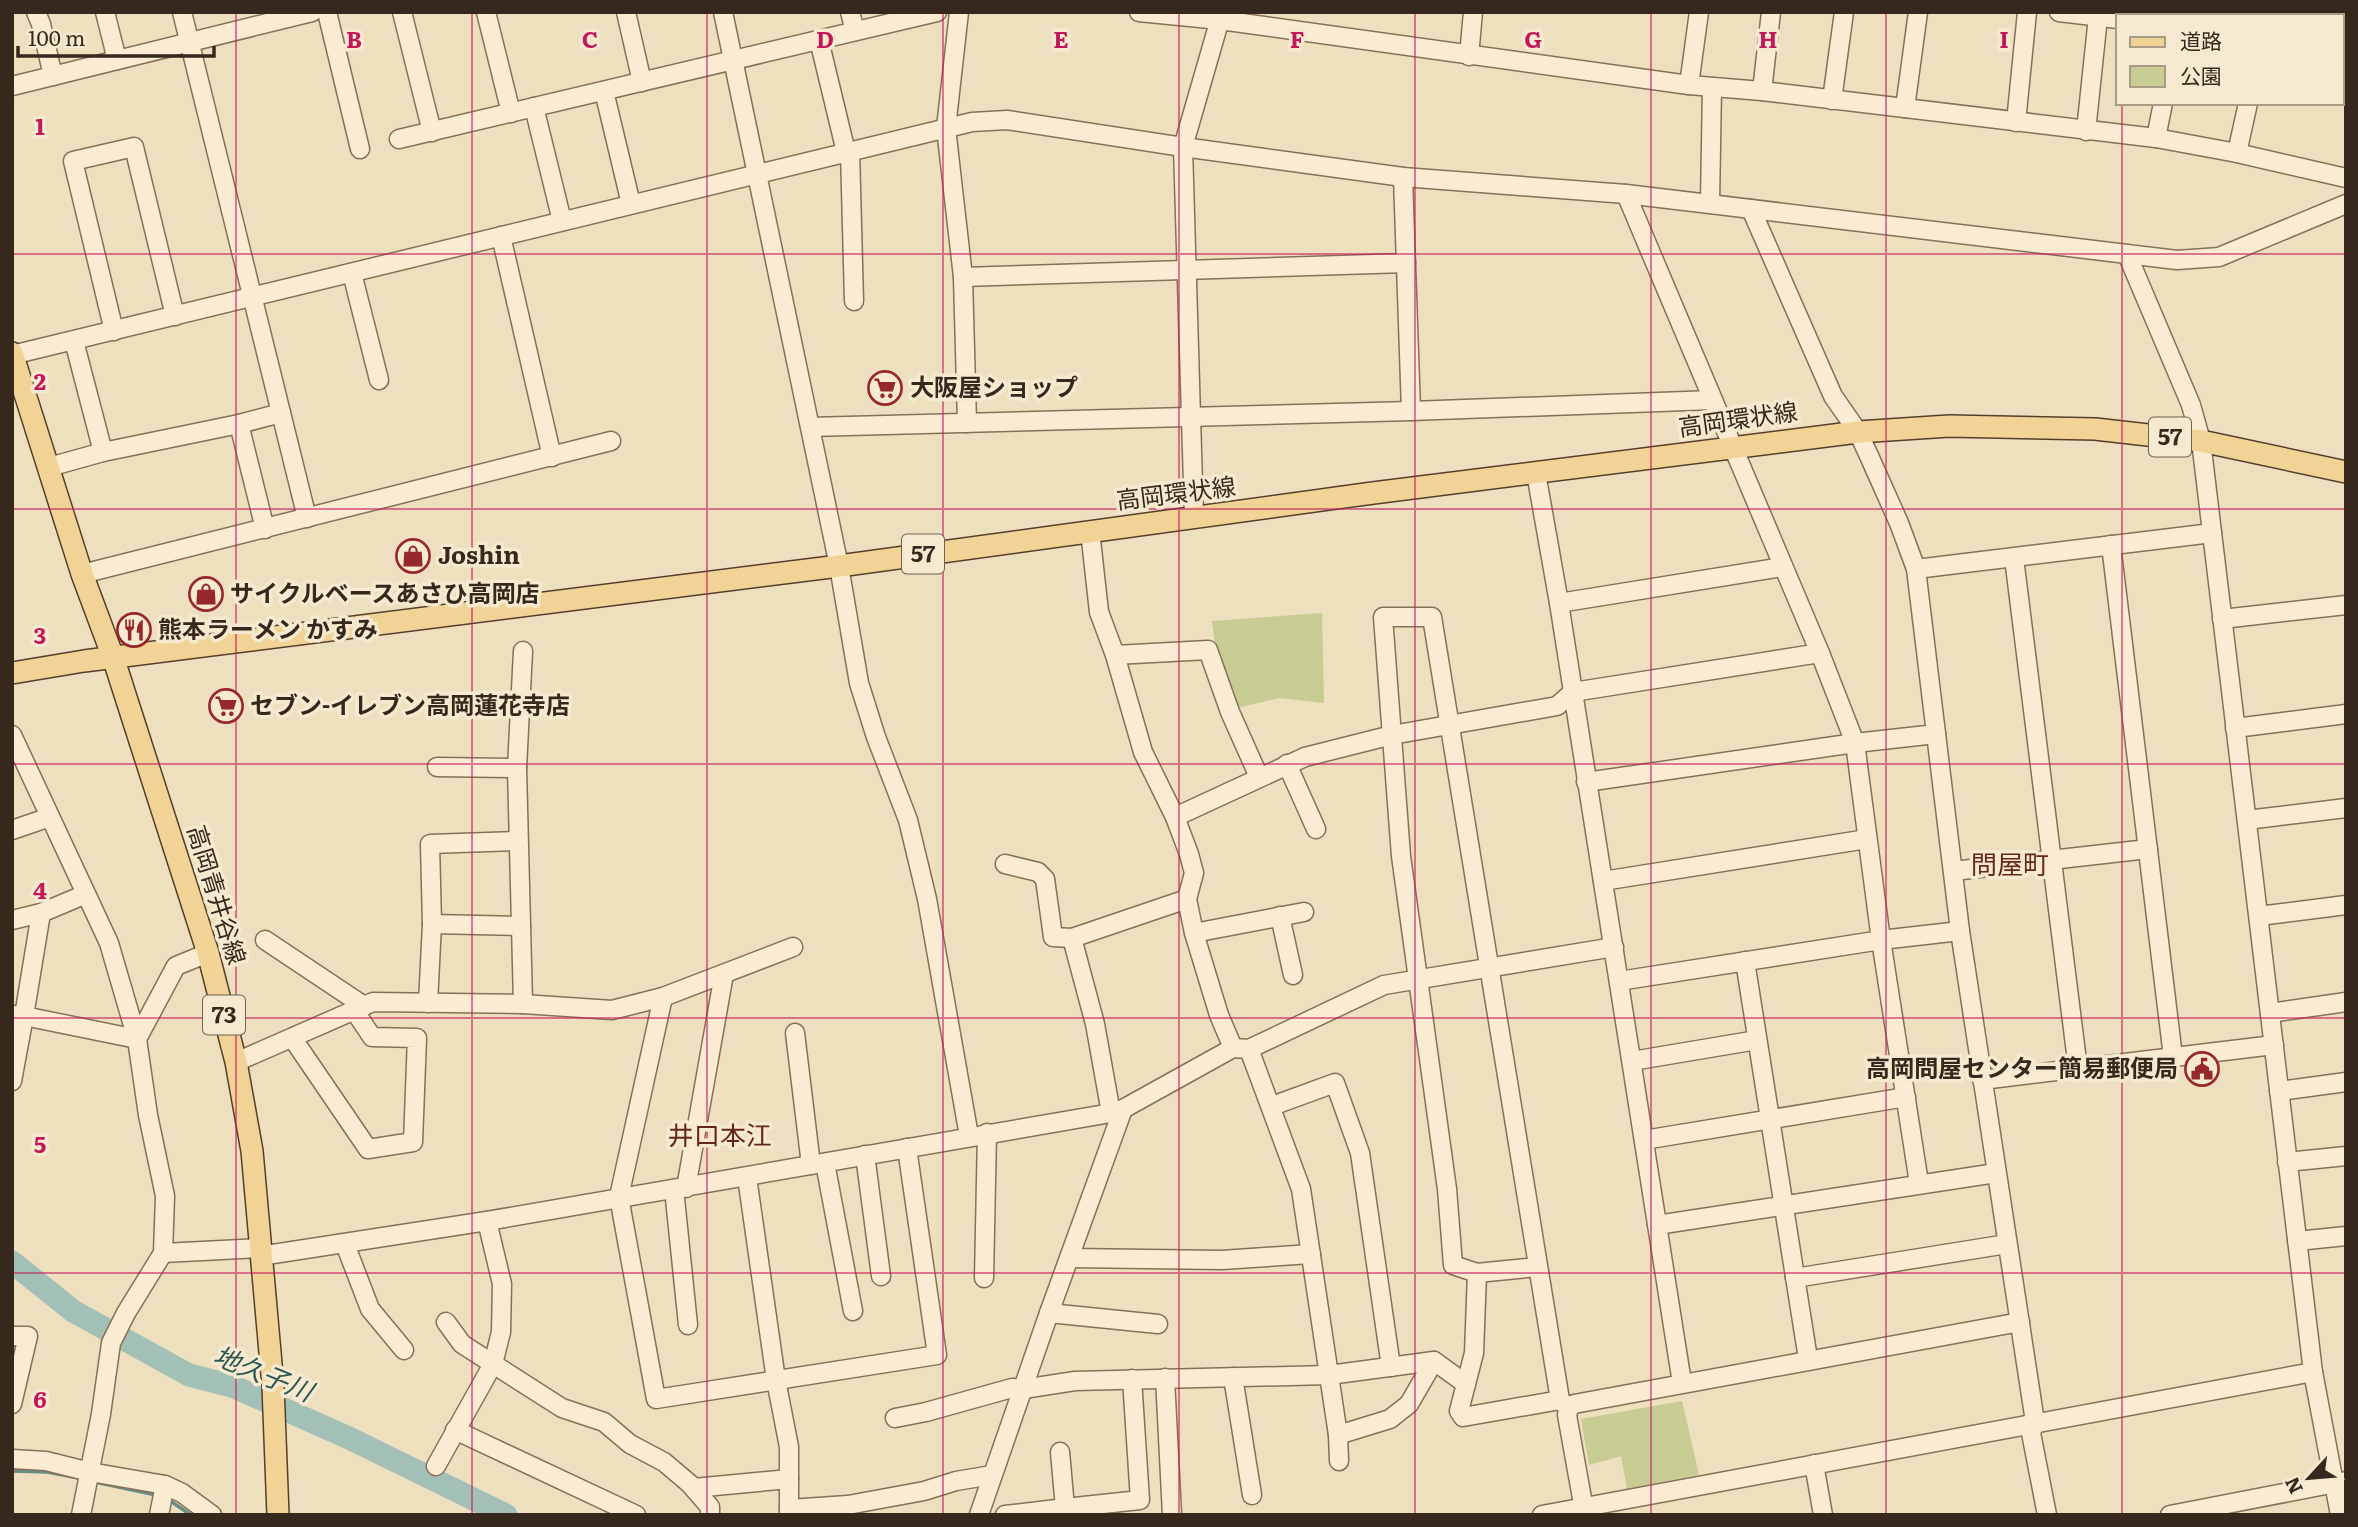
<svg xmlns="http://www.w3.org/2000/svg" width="2358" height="1527" viewBox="0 0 2358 1527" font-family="Literata,'Noto Sans JP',serif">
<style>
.green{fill:#c7cc93}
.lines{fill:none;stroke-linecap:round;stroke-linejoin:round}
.stream{stroke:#6a8e84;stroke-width:3.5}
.river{stroke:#a3c0b6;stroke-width:23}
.minor-casing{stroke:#876f58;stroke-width:21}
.major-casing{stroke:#543e2c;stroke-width:24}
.minor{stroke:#f9ecd2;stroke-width:18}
.major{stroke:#f2d396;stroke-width:21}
.grid{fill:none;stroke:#c2185b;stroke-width:2;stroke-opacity:0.55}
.labels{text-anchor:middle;stroke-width:7;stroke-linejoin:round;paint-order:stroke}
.shield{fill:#f5e9cf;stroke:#6f6252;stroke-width:2}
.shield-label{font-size:23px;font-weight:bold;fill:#36281c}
.poi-label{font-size:24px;font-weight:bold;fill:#36281c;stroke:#f5e9cf;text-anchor:start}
.street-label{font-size:24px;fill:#36281c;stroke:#f5e9cf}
.neighbourhood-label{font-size:26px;fill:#63281b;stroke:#f5e9cf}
.water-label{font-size:26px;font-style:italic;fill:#2b5652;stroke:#f5e9cf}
.grid-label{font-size:23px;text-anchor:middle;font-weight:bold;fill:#c2185b;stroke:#f5e9cf;stroke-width:7;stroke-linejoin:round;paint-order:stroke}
</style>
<rect width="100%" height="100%" fill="#eedfbf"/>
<g class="green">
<path d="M1322,613L1324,703L1279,698L1237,708L1215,645L1212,621Z"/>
<path d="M1682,1401L1699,1475L1627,1489L1621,1456L1589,1465L1581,1419Z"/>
</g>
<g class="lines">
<g class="stream">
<path d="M12,1471L47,1472L84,1479"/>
<path d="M95,1482L156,1495"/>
<path d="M166,1498L191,1515"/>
</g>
<path class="river" d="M12,1262L73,1311L189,1375L232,1386L349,1438L506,1515"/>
<g class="minor-casing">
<g id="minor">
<path d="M36,12L41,24L53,76"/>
<path d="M105,12L117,60"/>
<path d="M182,12L307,518"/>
<path d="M327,12L360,149"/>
<path d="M402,12L432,132"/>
<path d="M486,12L511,113"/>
<path d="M626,12L642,82"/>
<path d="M723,12L839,566L859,683L876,737L908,820L927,899L969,1136"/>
<path d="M850,12L855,31"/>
<path d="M959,12L946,128L963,277L967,423"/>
<path d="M1139,12L1220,20L1689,85L1762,91L2156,138L2237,153L2346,178"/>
<path d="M2059,12L2118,19"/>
<path d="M2225,16L2226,12"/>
<path d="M819,40L846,152"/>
<path d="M1469,56L1473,12"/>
<path d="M2342,70H2346"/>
<path d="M1689,85L1699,12"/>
<path d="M12,86L312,12"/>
<path d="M604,91L631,204"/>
<path d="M1762,91L1771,12"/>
<path d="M1832,100L1844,12"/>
<path d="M534,107L562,221"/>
<path d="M1905,108L1918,12"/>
<path d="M2016,122L2027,12"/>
<path d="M2086,131L2098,17"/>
<path d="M2156,138L2163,103"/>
<path d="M399,139L937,12"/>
<path d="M850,151L854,301"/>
<path d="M2237,153L2248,103"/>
<path d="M1403,177L1411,411"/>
<path d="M1626,194L1820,653L1855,743L1881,940L1919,1183"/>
<path d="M1710,203L1712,87"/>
<path d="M1751,209L1833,396L1858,432L1870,458L1899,523L1916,569L1960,931L2035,1422L2031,1433L2047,1515"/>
<path d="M501,236L552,457"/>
<path d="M2127,254L2191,405L2201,441L2313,1372L2340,1515"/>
<path d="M352,273L379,380"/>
<path d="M963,277L1406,263"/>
<path d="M114,331L73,161L134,147L175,316"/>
<path d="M74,341L103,452L239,424"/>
<path d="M12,355L972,122L1007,120L1183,147L1403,177L1626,194L2177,260L2219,257L2346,204"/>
<path d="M810,427L1411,411L1713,400"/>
<path d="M49,467L103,452"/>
<path d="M1536,473L1559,603L1682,1383"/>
<path d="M1194,518L1183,147L1222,12"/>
<path d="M265,529L239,424L281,413"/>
<path d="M1090,531L1099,612L1115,655L1143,752L1175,817L1189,854L1194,873L1187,899L1194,933L1219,1015L1233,1048"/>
<path d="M2111,545L2173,1057"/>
<path d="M2014,558L2078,1069"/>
<path d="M1916,569L2212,533"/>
<path d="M82,574L611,441"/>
<path d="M1559,603L1782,567"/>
<path d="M2222,619L2346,605"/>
<path d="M1115,655L1208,650L1230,712L1259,777"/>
<path d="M2235,728L2346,714"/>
<path d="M12,735L109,943L137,1039L148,1115L165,1196L163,1253L126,1313L111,1343L101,1414L81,1515"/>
<path d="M1287,764L1316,829"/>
<path d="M437,767L517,768"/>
<path d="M1586,782L1855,743L1936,734"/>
<path d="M1175,817L1305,757L1392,735L1557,706L1573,692L1820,653"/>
<path d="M2247,820L2346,808"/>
<path d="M12,830L50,817"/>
<path d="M1005,864L1038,872L1045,879L1053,937L1072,938L1187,899"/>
<path d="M1953,871L2148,849"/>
<path d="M1603,881L1867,839"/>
<path d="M86,894L41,913L24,1016L137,1039"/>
<path d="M1280,916L1293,975"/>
<path d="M2259,916L2346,905"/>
<path d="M12,920L41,913"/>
<path d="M432,924L521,926"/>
<path d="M1194,933L1304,912"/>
<path d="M1072,938L1095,1024L1111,1113"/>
<path d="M265,940L364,1006"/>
<path d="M1745,961L1808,1359"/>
<path d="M1619,981L1881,940L1960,931"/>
<path d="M663,997L619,1197L656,1399L937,1355L907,1148"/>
<path d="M428,1003L432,924L430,844L518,841"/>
<path d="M523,1004L517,768L523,651"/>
<path d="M2270,1013L2346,1002"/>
<path d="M795,1033L811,1165"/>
<path d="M137,1039L176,966L208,953"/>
<path d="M293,1039L368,1149L413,1142L417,1038L372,1037L354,1010"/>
<path d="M1249,1049L1301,1189L1338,1435L1339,1461"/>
<path d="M1632,1061L1757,1040"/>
<path d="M236,1062L373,1002L523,1004L612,1010L663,997L793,947"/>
<path d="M1982,1080L2274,1045"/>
<path d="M12,1081L24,1016L13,1015"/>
<path d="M2279,1091L2346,1082"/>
<path d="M1272,1106L1335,1083L1360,1153L1391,1367"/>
<path d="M1644,1140L1906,1097"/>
<path d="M865,1155L881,1276"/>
<path d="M2287,1162L2346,1156"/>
<path d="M825,1163L853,1311"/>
<path d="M747,1177L776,1380L789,1447V1515"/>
<path d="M686,1188L724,974"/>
<path d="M674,1189L688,1325"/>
<path d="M1657,1225L1996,1173"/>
<path d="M2297,1241L2346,1236"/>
<path d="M345,1244L370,1309L404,1350"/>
<path d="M163,1253L260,1248"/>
<path d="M260,1256L487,1221L1111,1113L1123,1109L1233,1048L1249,1049L1384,985L1614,947"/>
<path d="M1070,1258L1222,1260L1311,1254"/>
<path d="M1537,1267L1477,1273L1453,1265L1447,1189L1401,856L1383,617H1432L1560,1400L1569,1408"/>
<path d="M1477,1273L1474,1353L1459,1411L1463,1417L1560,1400"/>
<path d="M984,1278L987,1133"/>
<path d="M1795,1278L2007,1244"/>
<path d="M1049,1313L1158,1324"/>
<path d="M446,1322L462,1344L562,1408L604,1422L630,1444L664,1462L690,1484L710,1507V1515"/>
<path d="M12,1336H28L12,1404"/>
<path d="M1233,1377L1252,1495"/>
<path d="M1165,1378L1172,1515"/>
<path d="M895,1418L926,1412L1012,1388L1023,1389L1075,1381L1329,1375L1434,1361L1466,1384"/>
<path d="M455,1430L636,1515"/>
<path d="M1338,1435L1390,1419L1409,1404L1434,1361"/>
<path d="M1060,1452L1065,1508L1140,1500L1132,1379"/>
<path d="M12,1459L46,1461L90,1472L165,1485L182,1493L212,1515"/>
<path d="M1814,1464L1823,1515"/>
<path d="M436,1466L493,1364L501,1332L502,1284L487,1221"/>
<path d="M694,1488L789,1479"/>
<path d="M789,1509L848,1505L924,1491L956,1481L992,1475"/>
<path d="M159,1515L165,1485"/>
<path d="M979,1515L1049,1313L1123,1109"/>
<path d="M1005,1515L1065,1508"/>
<path d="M1542,1515L2313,1372"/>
<path d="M1585,1515L1567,1415L1569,1408L1574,1404L2020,1322"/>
<path d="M2170,1515L2346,1481"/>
</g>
</g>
<g class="major-casing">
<g id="major">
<path d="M12,353L82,574L113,657L208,953L236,1062L252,1151L273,1386L278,1515"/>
<path d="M12,673L84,661L839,566L1373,493L1858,432L1949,426L2095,429L2201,441L2346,472"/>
</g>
</g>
<use href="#minor" class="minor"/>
<use href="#major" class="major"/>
</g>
<path class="grid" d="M236,12V1515M472,12V1515M707,12V1515M943,12V1515M1179,12V1515M1415,12V1515M1651,12V1515M1886,12V1515M2122,12V16M2122,103V1515M12,254H2346M12,509H2346M12,764H2346M12,1018H2346M12,1273H2346"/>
<defs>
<g id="supermarket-ring" transform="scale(1.75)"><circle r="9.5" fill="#f5e9cf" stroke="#96272b" stroke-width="1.5"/><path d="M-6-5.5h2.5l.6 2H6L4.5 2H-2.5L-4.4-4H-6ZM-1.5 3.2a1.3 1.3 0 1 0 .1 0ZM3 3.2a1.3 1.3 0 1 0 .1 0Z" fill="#96272b"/></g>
<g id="shop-ring" transform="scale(1.75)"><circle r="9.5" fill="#f5e9cf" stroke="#96272b" stroke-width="1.5"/><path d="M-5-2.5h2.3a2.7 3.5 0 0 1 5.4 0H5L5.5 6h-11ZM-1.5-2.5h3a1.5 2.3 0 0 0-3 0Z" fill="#96272b"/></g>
<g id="restaurant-ring" transform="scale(1.75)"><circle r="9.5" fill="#f5e9cf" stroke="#96272b" stroke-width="1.5"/><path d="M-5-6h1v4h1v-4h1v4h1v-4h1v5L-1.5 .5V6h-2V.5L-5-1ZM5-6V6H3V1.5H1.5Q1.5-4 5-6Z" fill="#96272b"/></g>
<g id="civic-ring" transform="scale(1.75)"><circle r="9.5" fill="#f5e9cf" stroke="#96272b" stroke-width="1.5"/><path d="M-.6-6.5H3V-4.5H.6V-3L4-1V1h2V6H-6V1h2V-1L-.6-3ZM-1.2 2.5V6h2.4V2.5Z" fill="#96272b"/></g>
</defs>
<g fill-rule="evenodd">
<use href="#supermarket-ring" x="885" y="388"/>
<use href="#shop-ring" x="413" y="556"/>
<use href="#shop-ring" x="206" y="594"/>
<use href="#restaurant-ring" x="134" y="630"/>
<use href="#supermarket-ring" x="226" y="706"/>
<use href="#civic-ring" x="2202" y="1069"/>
</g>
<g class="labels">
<g class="shield">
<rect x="2149" y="417.5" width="42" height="39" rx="5"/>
<rect x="902" y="534.5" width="42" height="39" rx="5"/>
<rect x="203" y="995.5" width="42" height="39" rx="5"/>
</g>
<g class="shield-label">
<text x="2170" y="445">57</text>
<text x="923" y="562">57</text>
<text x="224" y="1023">73</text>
</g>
<g class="poi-label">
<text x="910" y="396">大阪屋ショップ</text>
<text x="438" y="564">Joshin</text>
<text x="230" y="602">サイクルベースあさひ高岡店</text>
<text x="158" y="638">熊本ラーメン かすみ</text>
<text x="250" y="714">セブン-イレブン高岡蓮花寺店</text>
<text x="2178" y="1077" text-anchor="end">高岡問屋センター簡易郵便局</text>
</g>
<g class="street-label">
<text transform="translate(1738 420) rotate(-8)" y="8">高岡環状線</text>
<text transform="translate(1176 494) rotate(-7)" y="8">高岡環状線</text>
<text transform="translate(216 895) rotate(73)" y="8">高岡青井谷線</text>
</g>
<g class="neighbourhood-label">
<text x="2010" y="874">問屋町</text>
<text x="720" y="1145">井口本江</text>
</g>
<g class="water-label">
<text transform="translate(263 1374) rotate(22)" y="9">地久子川</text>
</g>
</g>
<g class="grid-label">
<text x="354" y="48">B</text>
<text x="590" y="48">C</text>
<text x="825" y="48">D</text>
<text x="1061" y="48">E</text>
<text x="1297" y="48">F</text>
<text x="1533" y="48">G</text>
<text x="1768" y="48">H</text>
<text x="2004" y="48">I</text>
<text x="40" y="135">1</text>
<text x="40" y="390">2</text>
<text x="40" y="644">3</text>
<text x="40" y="899">4</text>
<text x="40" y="1153">5</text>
<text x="40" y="1408">6</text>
</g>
<rect width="2358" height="1527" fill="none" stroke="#36281c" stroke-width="28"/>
<rect x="2116" y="14" width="228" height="91" fill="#f5e9cf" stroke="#a99c87" stroke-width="2"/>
<rect x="2130" y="37" width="35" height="10" fill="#f2d396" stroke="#a99c87" stroke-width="2"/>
<text x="2180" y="49" font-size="21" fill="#36281c">道路</text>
<rect x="2130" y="66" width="35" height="21" fill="#c7cc93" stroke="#a99c87" stroke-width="2"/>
<text x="2180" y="84" font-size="21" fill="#36281c">公園</text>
<g transform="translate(2309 1478) rotate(244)" stroke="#f5e9cf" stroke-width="5" paint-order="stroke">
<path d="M0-5L12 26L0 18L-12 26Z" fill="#36281c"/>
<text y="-10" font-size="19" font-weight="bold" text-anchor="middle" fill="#36281c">N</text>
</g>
<path d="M18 46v10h196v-10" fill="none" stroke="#36281c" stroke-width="3.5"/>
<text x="28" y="46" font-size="21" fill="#36281c" stroke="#f5e9cf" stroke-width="5" paint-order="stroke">100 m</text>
</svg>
